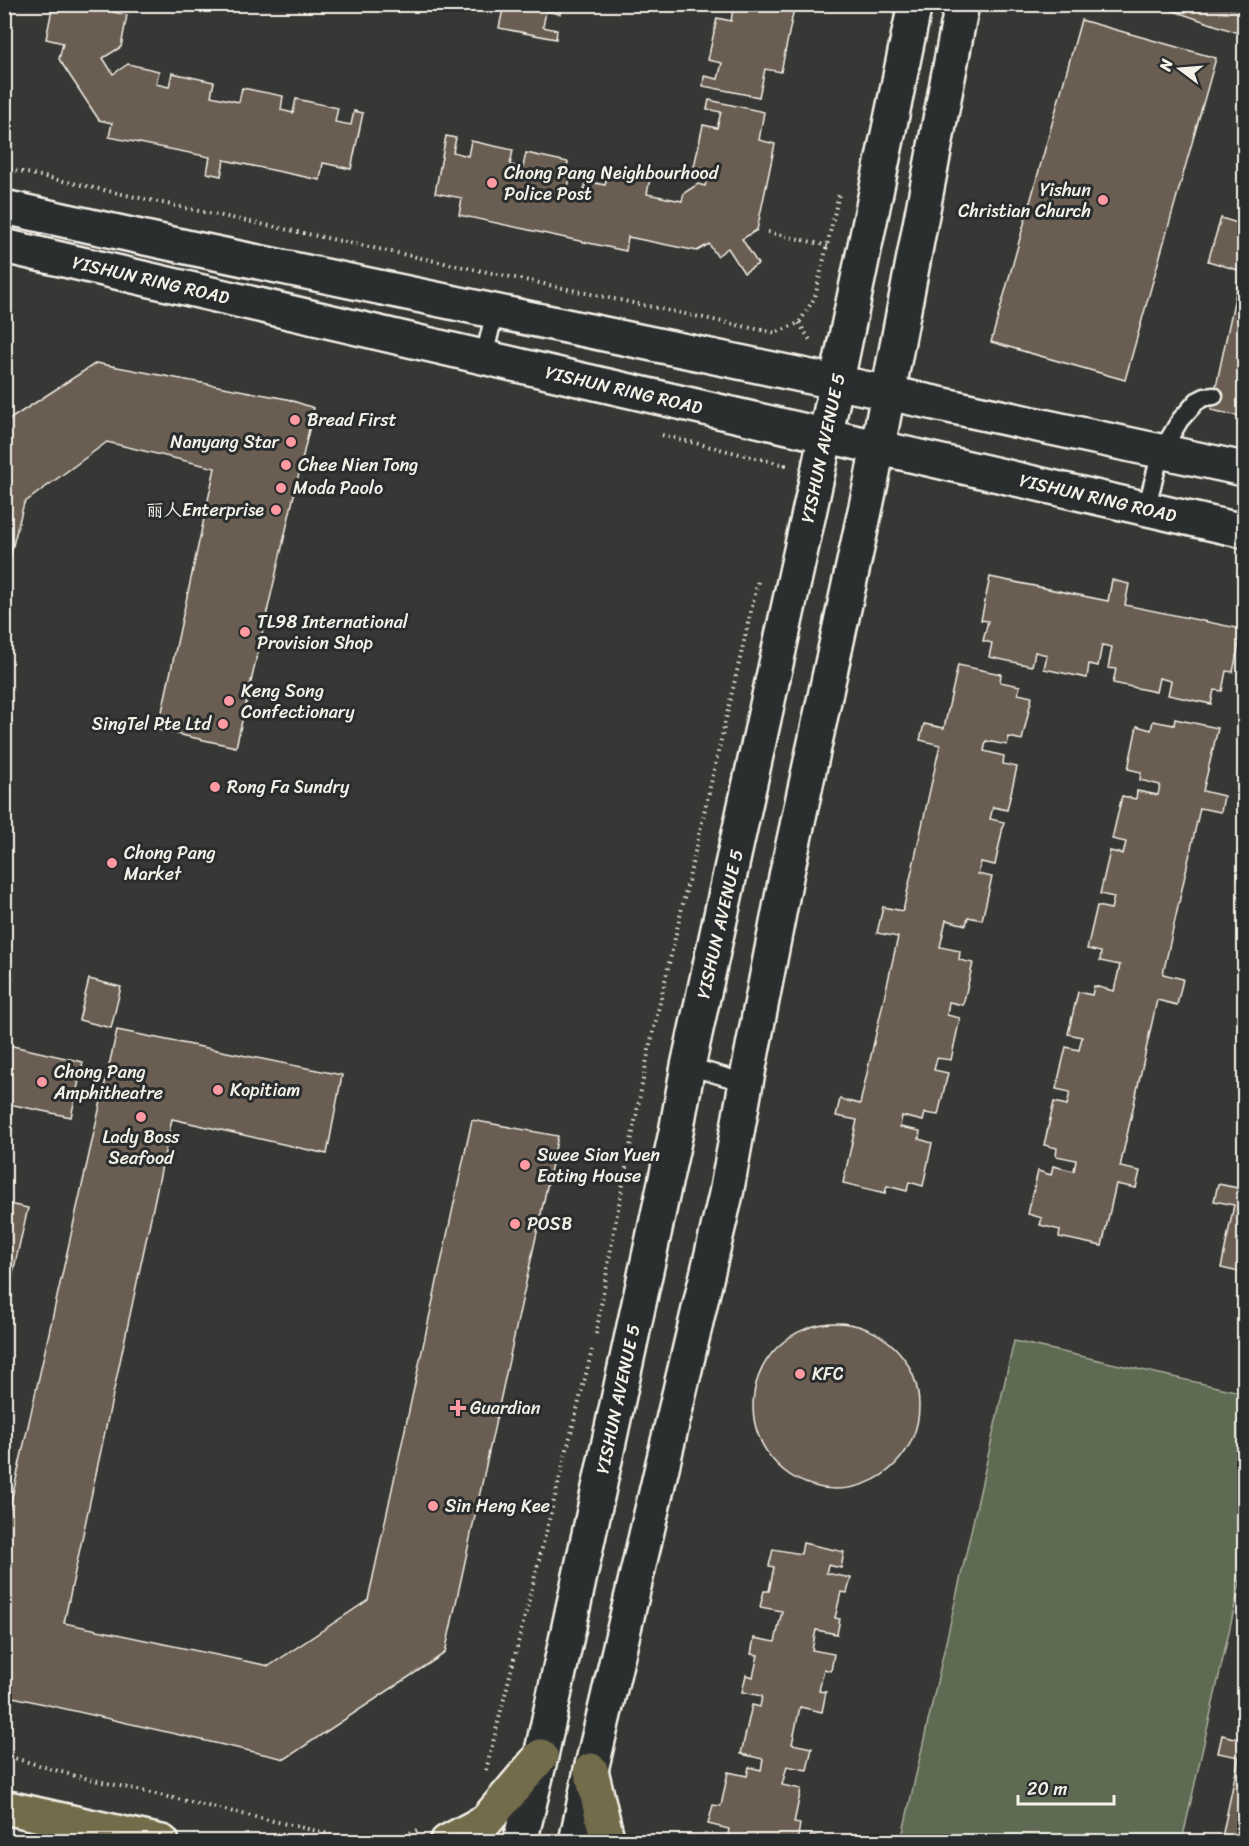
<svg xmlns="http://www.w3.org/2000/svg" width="1249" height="1846" viewBox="0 0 1249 1846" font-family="Sriracha,'LXGW WenKai TC',sans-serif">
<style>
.green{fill:#5f6b52;stroke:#aaae9d;stroke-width:1.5}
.building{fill:#6a5d51;stroke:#f4f1e8;stroke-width:1.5}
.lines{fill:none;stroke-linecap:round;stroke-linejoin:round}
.service-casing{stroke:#f4f1e8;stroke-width:21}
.secondary-casing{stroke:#f4f1e8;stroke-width:38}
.primary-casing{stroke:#f4f1e8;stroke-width:38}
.path{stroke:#f4f1e8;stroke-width:4;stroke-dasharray:1.5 4.5;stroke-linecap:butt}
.service{stroke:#2a2d2e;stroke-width:16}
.secondary{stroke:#2a2d2e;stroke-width:33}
.primary{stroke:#736c4b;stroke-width:33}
.poi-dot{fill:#ff9aa2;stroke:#2a2d2e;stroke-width:2}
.labels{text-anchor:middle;stroke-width:6;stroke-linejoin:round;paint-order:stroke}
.poi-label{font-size:18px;fill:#f4f1e8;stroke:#2a2d2e;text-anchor:start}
.street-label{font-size:18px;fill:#f4f1e8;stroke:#2a2d2e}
</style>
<rect width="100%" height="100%" fill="#373735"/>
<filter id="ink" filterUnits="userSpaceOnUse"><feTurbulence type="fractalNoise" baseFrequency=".0167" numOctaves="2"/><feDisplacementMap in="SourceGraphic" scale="12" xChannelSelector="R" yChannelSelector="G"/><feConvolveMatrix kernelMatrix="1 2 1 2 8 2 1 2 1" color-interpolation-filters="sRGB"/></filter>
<g filter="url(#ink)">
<path class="green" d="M1014,1341L1244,1393V1565L1182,1841H901Z"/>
<g class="building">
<path d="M53,4H114L113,12L127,15L121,47L103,58L113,74L128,64L159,71L156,84L169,87L172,73L214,82L211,96L239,102L242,88L283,96L281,110L293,113L296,99L338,108L335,122L351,125L354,111L363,113L351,169L323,163L320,180L224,160L221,176L207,173L210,157L109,137L112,123L99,120L59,59L63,43L46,39Z"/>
<path d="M504,4H562L560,14L546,11L543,27L557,30L556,39L499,28Z"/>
<path d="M719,4H795L781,72L765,69L759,97L703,86L704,76L718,79L722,63L708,60L717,18L731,21L733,8Z"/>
<path d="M1244,4V35L1156,5V4Z"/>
<path d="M1081,20L1216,58L1125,380L991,342Z"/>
<path d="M709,100L764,112L759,140L775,144L757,230L742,239L758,264L744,273L728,248L717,256L709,244L697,251L628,237L626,251L459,215L462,198L435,193L446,136L456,138L453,152L468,156L471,141L513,150L510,165L523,167L526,153L568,162L565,176L570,178L567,192L583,195L586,181L605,185L608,171L650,179L647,194L682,201L684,193L698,184L705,186L709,170L694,167L703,125L717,128L721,112L707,109Z"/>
<path d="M1221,218L1244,225V272L1208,261Z"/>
<path d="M1239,278L1244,280V417L1211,410Z"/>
<path d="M96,363L287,399L314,408L236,747L158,730L215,468L107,442L24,503L4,580V423Z"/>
<path d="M990,577L1108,601L1112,580L1129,584L1125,605L1242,629L1233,672L1226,671L1222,691L1214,690L1211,704L1168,695L1171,681L1159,678L1156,692L1113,683L1116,669L1108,668L1112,647L1102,645L1098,666L1089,664L1087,678L1044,669L1047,655L1035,652L1032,666L989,657L992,643L983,641L988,621L981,620Z"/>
<path d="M958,665L1001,674L1000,682L1020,686L1018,694L1032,697L1022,740L1009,737L1007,745L986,741L984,751L1004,756L1003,764L1017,767L1007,810L993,807L990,819L1004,822L995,865L981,862L978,874L992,877L982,920L968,917L966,925L946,920L940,947L960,951L959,960L973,963L963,1005L949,1002L947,1015L960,1018L951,1060L937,1058L934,1070L948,1073L938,1115L925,1113L923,1121L902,1116L900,1127L920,1131L919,1139L932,1143L923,1186L909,1182L907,1191L887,1186L885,1193L843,1183L857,1120L836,1116L840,1099L860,1104L898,937L877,933L883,907L903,911L940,745L920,740L924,724L944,728Z"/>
<path d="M1175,719L1218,728L1203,791L1224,796L1221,812L1200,808L1163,974L1183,979L1177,1005L1157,1000L1120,1167L1140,1171L1136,1188L1116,1184L1102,1246L1059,1237L1060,1230L1040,1225L1042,1218L1028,1214L1038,1171L1051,1175L1053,1166L1074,1171L1076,1160L1056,1156L1057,1148L1044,1145L1054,1102L1067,1105L1070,1092L1056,1089L1066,1047L1079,1050L1082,1037L1068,1034L1078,992L1092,995L1094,986L1114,991L1120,965L1100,961L1101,952L1087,949L1097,906L1111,909L1114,897L1100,894L1110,851L1123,854L1126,842L1112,839L1122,796L1136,799L1137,791L1158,795L1160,785L1140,780L1141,772L1128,769L1137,726L1151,730L1153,721L1174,725Z"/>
<path d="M4,975L13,977L4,1010Z"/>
<path d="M89,979L121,987L111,1028L79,1020Z"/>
<path d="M117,1030L342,1075L327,1154L172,1119L64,1623L269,1666L368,1600L472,1120L558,1136L445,1653L285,1759L4,1695V1533Z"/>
<path d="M4,1044L83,1062L71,1117L4,1103Z"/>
<path d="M1244,1159V1273L1221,1268L1234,1205L1214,1201L1218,1184L1238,1188Z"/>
<path d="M4,1203L28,1208L4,1311Z"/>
<circle cx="836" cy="1406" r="83"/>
<path d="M803,1543L844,1552L841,1568L828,1565L826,1573L851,1578L847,1593L841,1592L835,1618L840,1619L837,1634L816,1630L812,1650L834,1654L831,1671L824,1669L819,1691L826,1692L822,1712L800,1707L792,1744L812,1748L807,1770L787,1766L782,1785L801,1789L794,1823L800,1824L797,1842L774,1839L773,1842H736L727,1840L729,1829L708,1824L713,1805L721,1806L728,1772L747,1776L749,1767L761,1770L763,1759L741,1754L752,1705L760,1707L762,1696L742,1692L746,1675L753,1677L758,1655L751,1654L754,1638L775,1642L782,1611L760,1607L764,1591H769L774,1567L769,1566L773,1549L801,1554Z"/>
<path d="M1244,1730V1842H1221L1239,1757L1218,1753L1222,1735L1242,1740Z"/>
<path d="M811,1835L834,1842H809Z"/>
</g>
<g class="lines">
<g class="service-casing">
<g id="service">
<path d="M484,357L495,311"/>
<path d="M1146,509L1161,452L1180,420L1197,401L1205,397L1214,396"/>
<path d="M688,1066L746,1083"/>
</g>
</g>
<g class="secondary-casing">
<g id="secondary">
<path d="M4,207L191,248L888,393L1244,469"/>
<path d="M4,246L569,377L1244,531"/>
<path d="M520,1842L541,1756L676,1132L688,1066L818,472L915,4"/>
<path d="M576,1842L591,1770L726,1194L746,1083L786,877L871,483L962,4"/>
</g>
</g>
<g class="primary-casing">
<g id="primary">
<path d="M591,1770L608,1842"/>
<path d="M4,1807L162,1842"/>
<path d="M447,1842L486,1821L541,1756"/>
</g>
</g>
<g class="path">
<path d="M4,168L199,211L775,333L799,323L815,297L839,194"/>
<path d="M768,232L829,246"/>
<path d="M799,323L812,343"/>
<path d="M662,435L785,465L784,466"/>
<path d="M596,1334L615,1225L648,1054L758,581"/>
<path d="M4,1755L72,1775L365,1842"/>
<path d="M486,1770L592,1350"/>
<path d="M375,1842L417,1831"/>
</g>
<use href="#service" class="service"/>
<use href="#secondary" class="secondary"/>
<use href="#primary" class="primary"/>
</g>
</g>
<g class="poi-dot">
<circle cx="492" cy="183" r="6"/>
<circle cx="1103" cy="200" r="6"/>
<circle cx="295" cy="420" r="6"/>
<circle cx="291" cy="442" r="6"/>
<circle cx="286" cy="465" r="6"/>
<circle cx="281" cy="488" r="6"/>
<circle cx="276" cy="510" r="6"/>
<circle cx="245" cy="632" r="6"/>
<circle cx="229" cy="701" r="6"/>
<circle cx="223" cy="724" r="6"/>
<circle cx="215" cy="787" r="6"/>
<circle cx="112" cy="863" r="6"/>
<circle cx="42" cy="1082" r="6"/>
<circle cx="218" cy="1090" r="6"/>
<circle cx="141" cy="1117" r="6"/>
<circle cx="525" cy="1165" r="6"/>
<circle cx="515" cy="1224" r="6"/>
<circle cx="800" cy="1374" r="6"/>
<path d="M455 1399h6v6h6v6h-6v6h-6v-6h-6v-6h6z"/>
<circle cx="433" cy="1506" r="6"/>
</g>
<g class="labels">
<g class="poi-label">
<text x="504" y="179">Chong Pang Neighbourhood<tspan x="504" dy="21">Police Post</tspan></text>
<text x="1091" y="196" text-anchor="end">Yishun<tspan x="1091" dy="21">Christian Church</tspan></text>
<text x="307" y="426">Bread First</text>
<text x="279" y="448" text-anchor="end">Nanyang Star</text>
<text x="298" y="471">Chee Nien Tong</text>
<text x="293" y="494">Moda Paolo</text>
<text x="264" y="516" text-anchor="end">丽人Enterprise</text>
<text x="257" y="628">TL98 International<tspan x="257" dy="21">Provision Shop</tspan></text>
<text x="241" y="697">Keng Song<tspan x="241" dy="21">Confectionary</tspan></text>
<text x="211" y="730" text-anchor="end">SingTel Pte Ltd</text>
<text x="227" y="793">Rong Fa Sundry</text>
<text x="124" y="859">Chong Pang<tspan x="124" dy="21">Market</tspan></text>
<text x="54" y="1078">Chong Pang<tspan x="54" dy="21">Amphitheatre</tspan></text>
<text x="230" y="1096">Kopitiam</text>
<text x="141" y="1143" text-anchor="middle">Lady Boss<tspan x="141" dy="21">Seafood</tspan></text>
<text x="537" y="1161">Swee Sian Yuen<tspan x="537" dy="21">Eating House</tspan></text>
<text x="527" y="1230">POSB</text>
<text x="812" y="1380">KFC</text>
<text x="470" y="1414">Guardian</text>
<text x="445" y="1512">Sin Heng Kee</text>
</g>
<g class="street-label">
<text transform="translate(151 280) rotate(13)" y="6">YISHUN RING ROAD</text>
<text transform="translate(624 390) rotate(13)" y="6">YISHUN RING ROAD</text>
<text transform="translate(823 448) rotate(-78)" y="6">YISHUN AVENUE 5</text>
<text transform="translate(1098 498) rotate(13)" y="6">YISHUN RING ROAD</text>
<text transform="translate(720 924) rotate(-77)" y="6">YISHUN AVENUE 5</text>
<text transform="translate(618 1399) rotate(-78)" y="6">YISHUN AVENUE 5</text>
</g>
</g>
<rect width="1249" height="1846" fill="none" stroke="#2a2d2e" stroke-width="24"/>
<rect x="12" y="12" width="1225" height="1822" fill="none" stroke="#f4f1e8" stroke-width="2" filter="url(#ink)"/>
<g transform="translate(1180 69) rotate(286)" stroke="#2a2d2e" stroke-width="4.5" paint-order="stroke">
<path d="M0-4.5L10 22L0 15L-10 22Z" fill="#f4f1e8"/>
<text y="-9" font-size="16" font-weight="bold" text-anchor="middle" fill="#f4f1e8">N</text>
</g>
<path d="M1018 1795v9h96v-9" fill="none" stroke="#f4f1e8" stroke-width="3"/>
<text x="1027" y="1795" font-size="18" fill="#f4f1e8" stroke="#2a2d2e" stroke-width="4.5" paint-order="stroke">20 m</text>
</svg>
